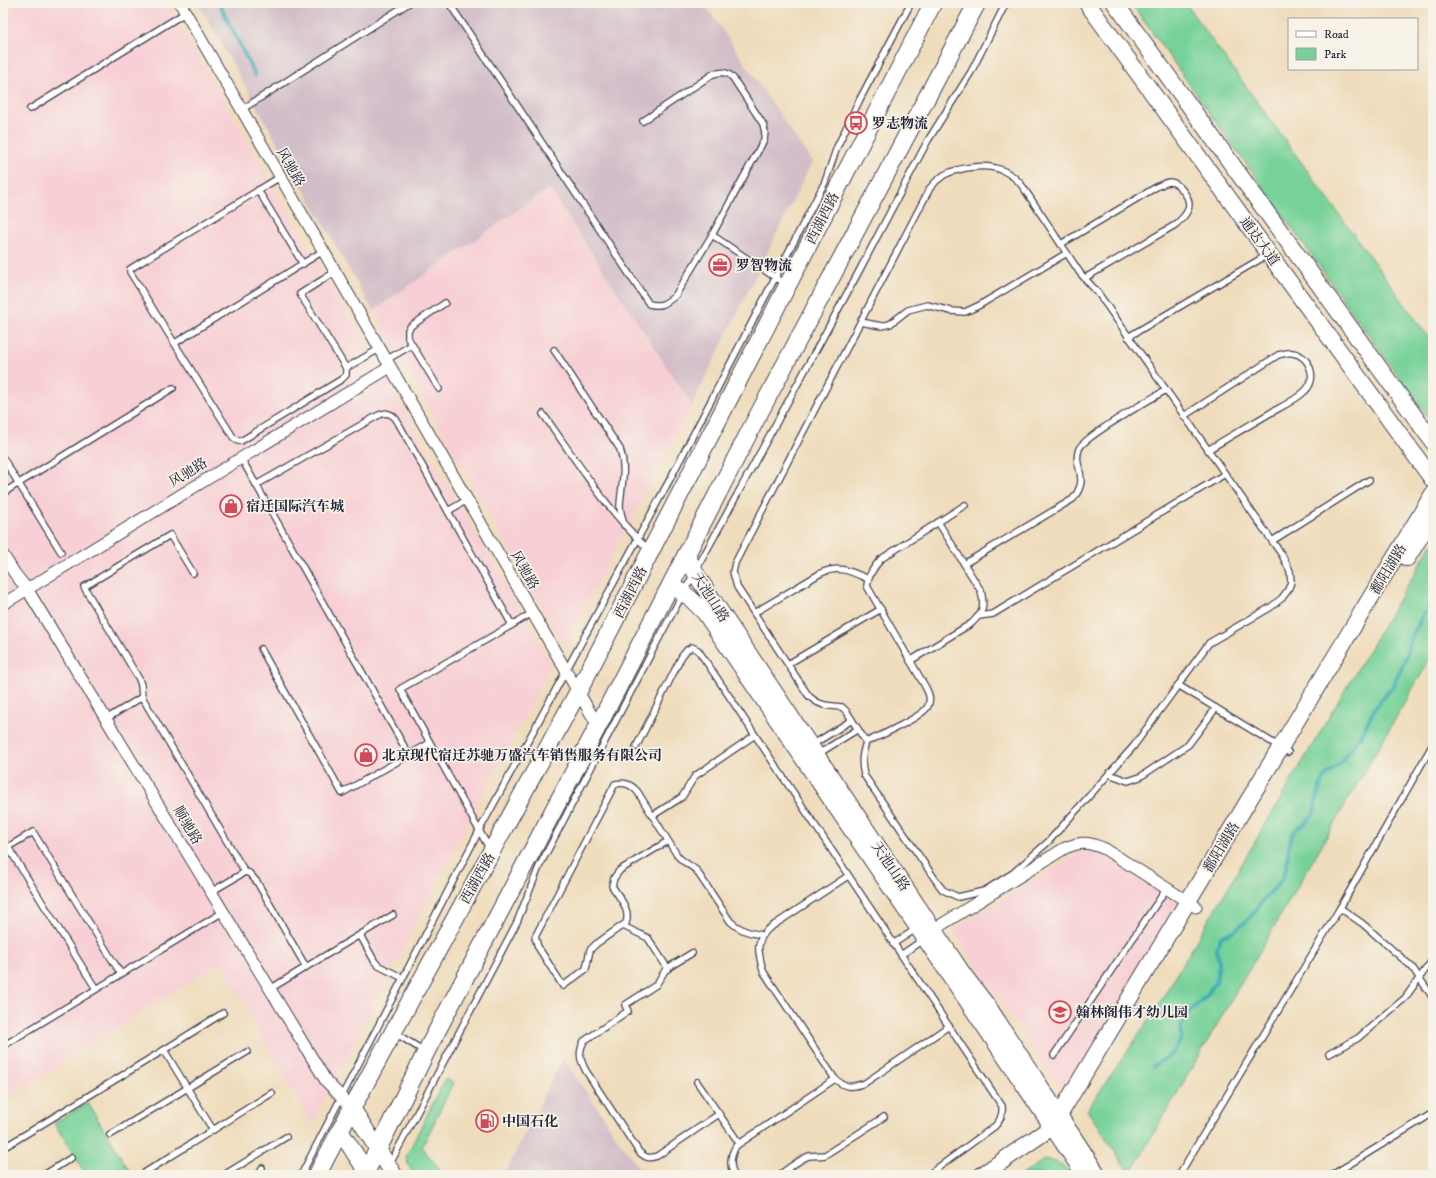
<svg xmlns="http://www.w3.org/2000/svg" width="1436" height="1178" viewBox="0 0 1436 1178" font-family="'IM FELL DW Pica','Noto Serif SC',serif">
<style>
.built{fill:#f7cfd4}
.industrial{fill:#d2bdc8}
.green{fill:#77d299;stroke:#4c7a6a}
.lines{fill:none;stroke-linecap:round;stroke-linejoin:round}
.stream{stroke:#3aacb4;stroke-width:4}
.lane-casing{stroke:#413e4e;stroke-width:8}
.street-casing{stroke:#413e4e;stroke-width:13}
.secondary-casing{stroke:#413e4e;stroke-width:18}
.primary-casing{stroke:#413e4e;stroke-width:19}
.lane{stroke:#fff;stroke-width:5.5}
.street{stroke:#fff;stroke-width:11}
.secondary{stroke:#fff;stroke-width:16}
.primary{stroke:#fff;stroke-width:17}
.labels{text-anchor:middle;stroke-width:3.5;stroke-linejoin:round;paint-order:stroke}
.poi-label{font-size:14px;font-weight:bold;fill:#22223b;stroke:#f7f3e8;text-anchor:start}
.street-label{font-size:14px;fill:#22223b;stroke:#f7f3e8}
</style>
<rect width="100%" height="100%" fill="#f7f3e8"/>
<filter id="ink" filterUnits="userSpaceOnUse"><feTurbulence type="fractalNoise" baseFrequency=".025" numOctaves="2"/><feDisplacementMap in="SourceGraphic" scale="8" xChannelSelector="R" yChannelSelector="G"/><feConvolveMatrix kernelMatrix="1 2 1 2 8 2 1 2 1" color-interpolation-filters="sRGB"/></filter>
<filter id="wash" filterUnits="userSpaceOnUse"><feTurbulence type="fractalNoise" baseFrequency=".012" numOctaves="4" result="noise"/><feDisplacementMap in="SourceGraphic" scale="16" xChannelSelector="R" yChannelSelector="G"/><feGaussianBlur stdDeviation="0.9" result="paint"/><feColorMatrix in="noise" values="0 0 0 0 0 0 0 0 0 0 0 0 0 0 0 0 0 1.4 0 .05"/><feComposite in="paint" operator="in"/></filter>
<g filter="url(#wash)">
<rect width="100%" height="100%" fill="#efdcbc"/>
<g class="built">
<path d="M3,3H167L531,628L551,664L311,1125L221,962L3,1102Z"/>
<path d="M549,188L692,405L564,646L373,311Z"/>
<path d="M1091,851L1099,852L1177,902L1064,1094L952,930L1074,856Z"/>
</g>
<g class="industrial">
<path d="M198,3H704L812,162L692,405L549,188L373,311Z"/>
<path d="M563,1058L643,1175H504Z"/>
</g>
<g class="green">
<path d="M1131,3H1185L1433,343V425Z"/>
<path d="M1433,544V654L1130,1174L1087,1110L1153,1014L1431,545Z"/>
<path d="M445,1079L453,1083L422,1148L445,1175H414L408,1165L406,1157Z"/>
<path d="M88,1103L132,1175H86L54,1123Z"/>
<path d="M1045,1159L1059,1163L1072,1175H1022Z"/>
</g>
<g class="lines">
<g class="stream">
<path d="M219,3L255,75"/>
<path d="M1154,1066L1173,1053L1181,1039V1027L1189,1012L1206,996L1216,982L1219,964L1217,948L1221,937L1237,929L1250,918L1263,900L1281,881L1287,866L1288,851L1291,837L1296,829L1306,823L1313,815L1320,786L1326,776L1343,760L1361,735L1376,706L1393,686L1405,660L1411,638L1423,615L1433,600"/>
</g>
</g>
</g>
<g filter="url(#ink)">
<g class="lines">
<g class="lane-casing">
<g id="lane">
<path d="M449,3L649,304C661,307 665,304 675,296L712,235L785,284"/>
<path d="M30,109L185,13"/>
<path d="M241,110L409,3"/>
<path d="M643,121L713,74C722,72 727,71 733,78L763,124L765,132L764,140L712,235"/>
<path d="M280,177L130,269V272L233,437L238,441H241L342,379L346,375V368"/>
<path d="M258,190L303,264"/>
<path d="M1061,244L1158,186C1161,185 1167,182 1170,182C1176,182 1180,187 1183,191C1195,205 1187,215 1175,225L1085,278"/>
<path d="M335,272L300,294L346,368L379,349"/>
<path d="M861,322L881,326L890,324L908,310L927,305L951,311L965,312L978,306L1067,253"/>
<path d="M1128,337L1269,254"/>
<path d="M175,343L323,251"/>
<path d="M554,350L620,449C627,470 621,485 620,506C620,512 623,519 624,525"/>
<path d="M386,360L412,345"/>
<path d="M439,389L408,338V330L411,326L445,303"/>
<path d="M543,414C577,461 607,511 649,550"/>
<path d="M1184,416L1278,355C1283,354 1289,352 1293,353C1310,356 1318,379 1305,391C1296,400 1283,406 1272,412C1250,425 1229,437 1208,450"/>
<path d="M3,458L61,552"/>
<path d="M241,458L409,755"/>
<path d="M256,485L377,416C385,412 390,412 396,419L512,625L532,613"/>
<path d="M3,493L173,388"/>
<path d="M448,511L467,500"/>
<path d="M1272,541L1369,480"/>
<path d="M964,564L1073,499C1091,476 1072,468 1079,449C1083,437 1151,399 1166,390"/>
<path d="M754,613L821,573C840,565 850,571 868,579"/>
<path d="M979,616L993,614L1225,474"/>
<path d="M261,649L342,793L430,743"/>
<path d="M910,661L972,623C983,612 985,607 981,591L938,522"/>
<path d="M788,664L881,609"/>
<path d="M1178,685L1288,752"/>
<path d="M142,697L141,685L139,679L84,587L170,535L193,573"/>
<path d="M106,719L142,697L245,872L211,892"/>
<path d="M866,742L847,712L842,707C829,706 818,706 808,695L737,587L733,572L735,563L930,188C934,183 938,179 944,175C960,167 987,163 1004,171C1012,175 1018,180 1023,187L1080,273L1098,293L1282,555L1290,571L1291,582L1288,590L1282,598L1271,607L1209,643L1133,747L1048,842L1013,873L984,891L958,897L943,890L939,885L864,775C861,762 862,755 866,742C878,737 924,716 928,706C931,699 929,694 926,688L867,586C868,575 874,567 881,559L965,505"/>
<path d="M812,745L852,720"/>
<path d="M636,747L682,656L687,650L692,647L698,650L709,666L1002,1106C1003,1114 1001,1120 995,1126L928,1175"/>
<path d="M818,754L858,729"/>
<path d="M1109,774L1128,781L1140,777L1188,745L1216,708"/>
<path d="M652,816L682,797L695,776L755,735"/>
<path d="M668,841L620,870L614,878L612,886C619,897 631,910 626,923L596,944L590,950L586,969L563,986L538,947L535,937L615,784C625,782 630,784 637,791L677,855C682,862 689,864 696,870L730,921C739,930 749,933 762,935"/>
<path d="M489,848L400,689L512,625"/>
<path d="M245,872L249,873L257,882L306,967L393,915"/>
<path d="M848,876L768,929C754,943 759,953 763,971L835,1079C846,1088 851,1088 865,1083L949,1026"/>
<path d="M1340,908L1363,924L1412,967L1433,998"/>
<path d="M623,926L648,938L668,969"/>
<path d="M360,935L375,962L379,966L403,978"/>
<path d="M893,944L916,929"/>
<path d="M692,953L666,969L656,985L625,1005L628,1011L584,1041C578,1053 580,1060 586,1071L639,1152C646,1158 649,1159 657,1156L719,1114"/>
<path d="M901,955L924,939"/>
<path d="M96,989L8,847L33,832L121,974"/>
<path d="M270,989L306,967"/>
<path d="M395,1033L424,1051"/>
<path d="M3,1046L223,912"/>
<path d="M164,1050L223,1013"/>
<path d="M1329,1054L1358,1038L1405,998L1433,959"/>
<path d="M1054,1055L1167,888"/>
<path d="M697,1082L739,1143"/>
<path d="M110,1135L247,1052"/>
<path d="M3,1148L164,1050L213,1130"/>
<path d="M390,1164L517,922L539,867L666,625L857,275L927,142L971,72L1006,3"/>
<path d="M44,1175L71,1158"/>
<path d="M141,1175L272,1093"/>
<path d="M224,1175L286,1137"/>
<path d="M259,1175L262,1168"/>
<path d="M301,1175L479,831L669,481L825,182L837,147L860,99L911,3"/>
<path d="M734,1175C729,1165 730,1156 736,1146L835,1079"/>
<path d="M779,1175C788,1169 798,1160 809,1156C814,1155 819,1156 825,1155L884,1117"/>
<path d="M1179,1175L1340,908L1433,744"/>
<path d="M1332,1175L1433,1113"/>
</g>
</g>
<g class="street-casing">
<g id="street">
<path d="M180,3L598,726"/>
<path d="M3,555L15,574L27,589L326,1081L352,1108"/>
<path d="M3,604L390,367"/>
<path d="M928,933L1065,848C1082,841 1089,842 1105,849L1196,907"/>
</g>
</g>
<g class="secondary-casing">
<g id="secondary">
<path d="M1087,3L1433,480"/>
<path d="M1115,3L1433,442"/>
<path d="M687,555L697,576L716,605L963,974L989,1008L1098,1175"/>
<path d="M1407,558L1433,516"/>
<path d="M671,585L689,597L705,613L1085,1175"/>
<path d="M352,1108L394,1175"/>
<path d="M340,1131L369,1175"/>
<path d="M982,1175L1052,1127L1433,494"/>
</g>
</g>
<g class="primary-casing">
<g id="primary">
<path d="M317,1175L352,1108L578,692L933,3"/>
<path d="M364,1175L378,1149L429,1046L598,726L755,421L977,3"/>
</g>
</g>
<use href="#lane" class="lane"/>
<use href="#street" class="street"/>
<use href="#secondary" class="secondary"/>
<use href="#primary" class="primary"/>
</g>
</g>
<defs>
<g id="bus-ring" transform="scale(1.15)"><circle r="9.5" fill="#f7f3e8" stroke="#d1495b" stroke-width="1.5"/><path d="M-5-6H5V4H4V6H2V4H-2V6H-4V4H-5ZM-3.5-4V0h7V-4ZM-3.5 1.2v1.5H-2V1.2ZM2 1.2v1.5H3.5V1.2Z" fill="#d1495b"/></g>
<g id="office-ring" transform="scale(1.15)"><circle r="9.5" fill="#f7f3e8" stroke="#d1495b" stroke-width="1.5"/><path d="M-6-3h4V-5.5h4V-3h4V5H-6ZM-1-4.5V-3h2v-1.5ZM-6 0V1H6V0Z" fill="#d1495b"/></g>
<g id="shop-ring" transform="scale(1.15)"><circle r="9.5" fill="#f7f3e8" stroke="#d1495b" stroke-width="1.5"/><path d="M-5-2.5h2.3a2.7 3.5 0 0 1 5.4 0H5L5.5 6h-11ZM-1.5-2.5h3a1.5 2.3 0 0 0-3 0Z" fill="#d1495b"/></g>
<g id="school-ring" transform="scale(1.15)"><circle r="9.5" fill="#f7f3e8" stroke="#d1495b" stroke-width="1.5"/><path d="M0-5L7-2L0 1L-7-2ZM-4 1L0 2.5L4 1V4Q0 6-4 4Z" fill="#d1495b"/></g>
<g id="fuel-ring" transform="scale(1.15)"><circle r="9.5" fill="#f7f3e8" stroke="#d1495b" stroke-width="1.5"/><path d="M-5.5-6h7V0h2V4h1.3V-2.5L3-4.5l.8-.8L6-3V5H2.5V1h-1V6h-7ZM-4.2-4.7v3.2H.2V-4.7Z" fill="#d1495b"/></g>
</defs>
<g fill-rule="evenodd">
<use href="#bus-ring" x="856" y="123"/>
<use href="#office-ring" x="720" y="265"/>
<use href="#shop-ring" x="231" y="506"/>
<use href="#shop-ring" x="366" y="755"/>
<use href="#school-ring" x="1060" y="1012"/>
<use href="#fuel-ring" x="487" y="1121"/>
</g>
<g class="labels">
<g class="poi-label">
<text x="872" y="128">罗志物流</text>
<text x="736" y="270">罗智物流</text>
<text x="246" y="511">宿迁国际汽车城</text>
<text x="382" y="760">北京现代宿迁苏驰万盛汽车销售服务有限公司</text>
<text x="1076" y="1017">翰林阁伟才幼儿园</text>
<text x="502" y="1126">中国石化</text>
</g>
<g class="street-label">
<text transform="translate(291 167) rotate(60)" y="5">风驰路</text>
<text transform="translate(822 218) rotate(-63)" y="5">西湖西路</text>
<text transform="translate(1260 241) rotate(54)" y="5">通达大道</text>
<text transform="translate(188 472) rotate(-32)" y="5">风驰路</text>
<text transform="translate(1388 569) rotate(-59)" y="5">鄱阳湖路</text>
<text transform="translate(525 570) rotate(60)" y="5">风驰路</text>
<text transform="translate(630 592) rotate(-63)" y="5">西湖西路</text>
<text transform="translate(711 597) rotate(58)" y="5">天池山路</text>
<text transform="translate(188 825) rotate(59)" y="5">顺驰路</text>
<text transform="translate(1221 847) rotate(-59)" y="5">鄱阳湖路</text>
<text transform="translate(891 866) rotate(56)" y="5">天池山路</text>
<text transform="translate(477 878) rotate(-61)" y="5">西湖西路</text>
</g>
</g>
<rect width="1436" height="1178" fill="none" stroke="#f7f3e8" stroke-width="16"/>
<rect x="1288" y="18" width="130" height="52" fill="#f7f3e8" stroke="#a29fa3"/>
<rect x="1296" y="31" width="20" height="6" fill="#ffffff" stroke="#a29fa3"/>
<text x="1324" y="38" font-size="12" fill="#22223b">Road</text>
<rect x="1296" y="48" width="20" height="12" fill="#77d299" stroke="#a29fa3"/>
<text x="1324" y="58" font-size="12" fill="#22223b">Park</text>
</svg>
